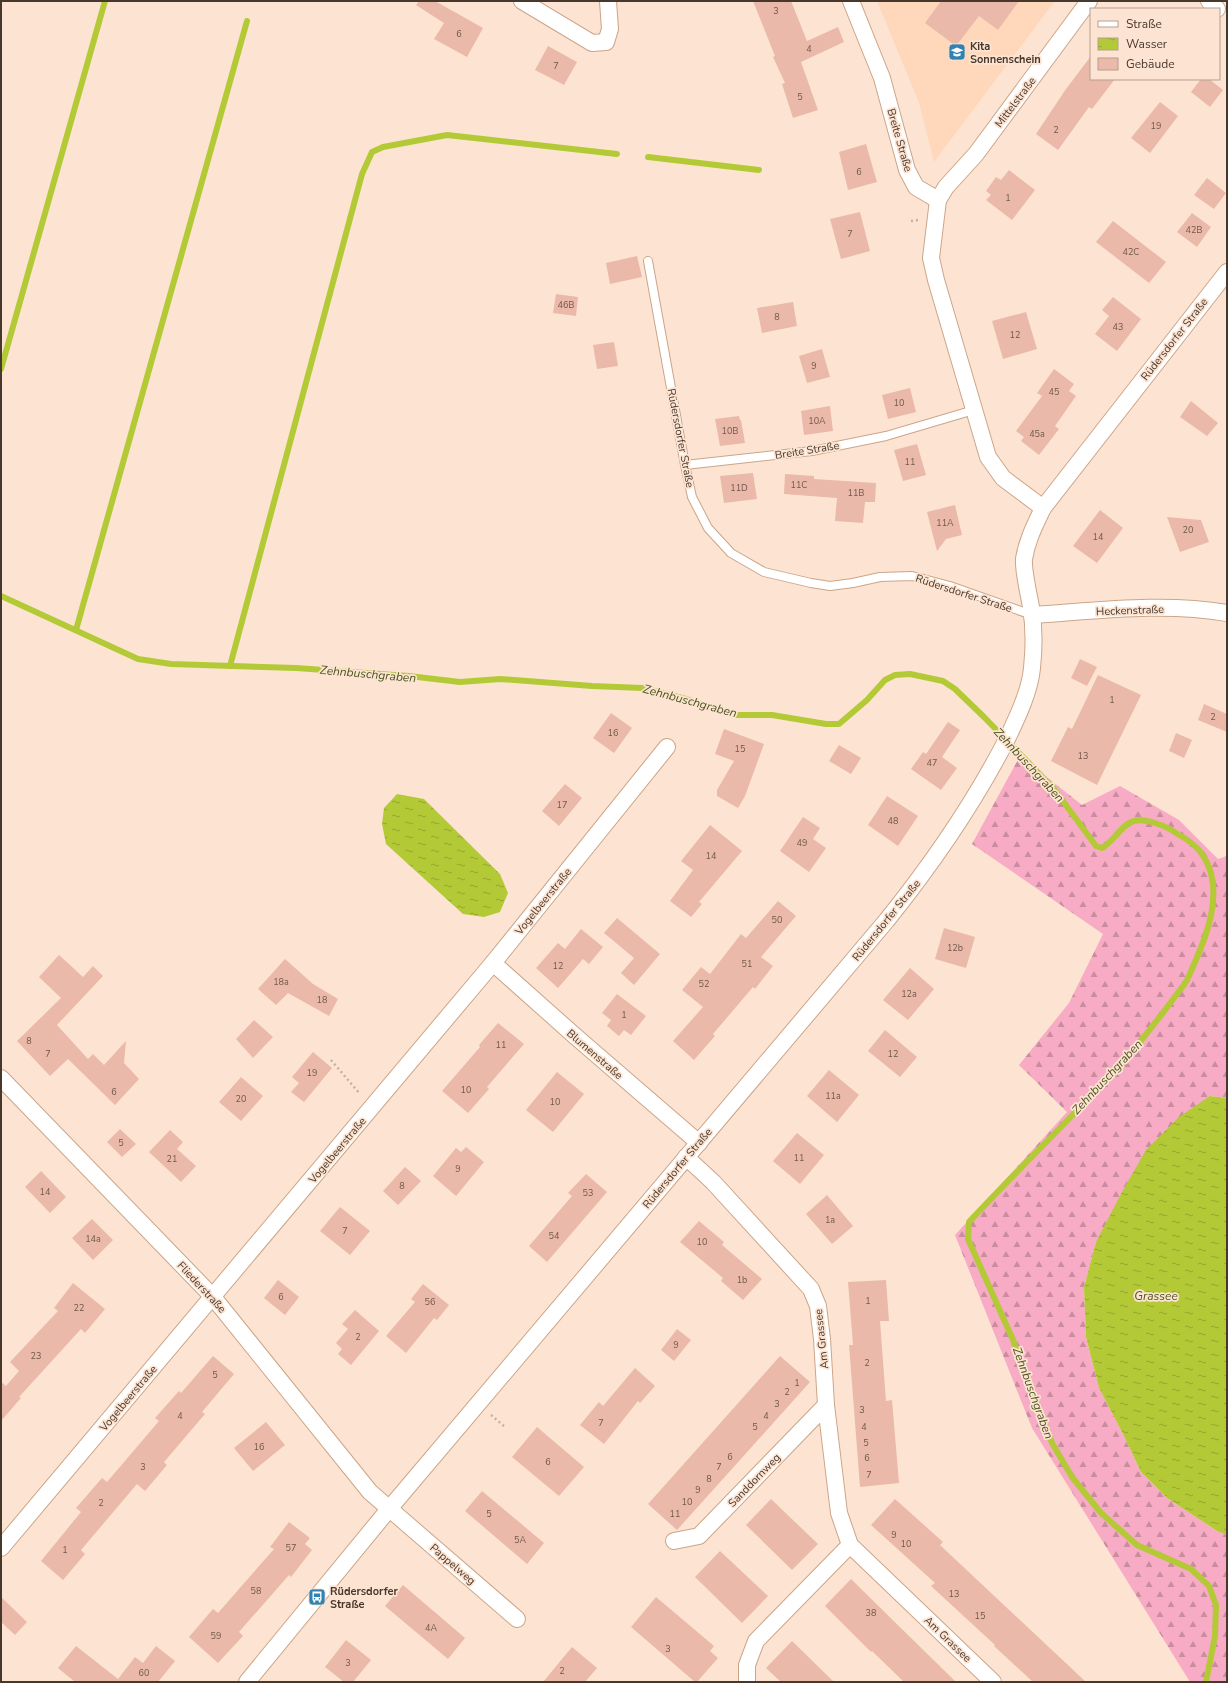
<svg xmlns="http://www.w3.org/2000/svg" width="1228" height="1683" viewBox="0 0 1228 1683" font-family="'Nunito Sans',sans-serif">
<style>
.built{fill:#ffd8bc}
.forest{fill:url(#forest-firs)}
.water{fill:url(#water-ripples)}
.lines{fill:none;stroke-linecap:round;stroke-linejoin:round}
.stream{stroke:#b3ca36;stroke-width:6}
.building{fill:#eab9a9}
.service-casing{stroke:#cca588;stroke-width:10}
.minor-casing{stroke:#cca588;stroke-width:18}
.path{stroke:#c7b0a0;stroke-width:2.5;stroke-dasharray:2 3;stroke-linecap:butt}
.service{stroke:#fff;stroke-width:8}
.minor{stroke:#fff;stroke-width:16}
.labels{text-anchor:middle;stroke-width:3.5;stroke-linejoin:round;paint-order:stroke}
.number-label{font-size:9px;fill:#70584b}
.poi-label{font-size:11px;font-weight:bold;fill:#48382c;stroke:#fde4d2;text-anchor:start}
.street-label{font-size:11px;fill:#48382c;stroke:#fde4d2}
.water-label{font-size:12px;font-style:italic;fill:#4b541d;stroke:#fde4d2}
</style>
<defs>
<pattern id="forest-firs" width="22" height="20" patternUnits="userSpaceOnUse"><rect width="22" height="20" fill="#f7abc4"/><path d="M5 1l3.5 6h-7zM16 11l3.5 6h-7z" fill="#ca8c9f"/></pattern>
<pattern id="water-ripples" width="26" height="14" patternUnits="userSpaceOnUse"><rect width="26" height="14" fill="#b3ca36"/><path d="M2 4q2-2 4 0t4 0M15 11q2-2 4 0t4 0" fill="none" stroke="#94a52e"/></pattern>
</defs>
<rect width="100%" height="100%" fill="#fde4d2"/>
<path class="built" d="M877,1H1055L934,162L919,103Z"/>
<path class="forest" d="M1020,756L1082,805L1120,786L1179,820L1218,859L1227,856V1098L1210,1096L1096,1242L1084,1287L1086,1337L1099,1388L1122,1432L1141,1472L1167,1498L1217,1531L1227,1535V1682H1190L1032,1428L955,1235L1067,1112L1019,1065L1069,1003L1103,934L972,844Z"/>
<g class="water">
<path d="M397,794L424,799L500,874L508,893L500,912L484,917L463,914L386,844L382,824L384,808Z"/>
<path d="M1210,1096L1227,1098V1535L1217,1531L1167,1498L1141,1472L1122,1432L1099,1388L1086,1337L1084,1287L1096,1242L1122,1192L1146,1150L1179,1117Z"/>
</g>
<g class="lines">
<g class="stream">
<path d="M648,157L759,170"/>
<path d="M1,369L105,1"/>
<path d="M1,596L138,659L171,664L296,668L409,676L460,682L500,679L592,686L642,688L686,699L736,715H772L826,724H839L867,700L885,680L895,675L910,674L943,681L955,689L984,717L1054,789L1096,846L1102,848C1113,842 1123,823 1134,821C1145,818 1167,826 1176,833C1185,838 1196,845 1202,854C1228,891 1204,943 1187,980C1183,987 1176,995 1171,1002C1156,1022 1141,1042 1124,1060C1074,1116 1020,1167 969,1222L968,1239L1013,1340L1052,1443L1072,1477L1101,1513L1137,1545L1191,1569L1209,1586L1216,1605L1215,1636L1206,1682"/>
<path d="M76,630L247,21"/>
<path d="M230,666L362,174L372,152L383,147L447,135L617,154"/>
</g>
</g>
<g class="building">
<path d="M419,1H435L483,28L467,57L434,39L444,23L416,5Z"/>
<path d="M753,1H791L807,41L838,27L844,42L801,62L818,110L793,118L782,84L785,83L773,57L775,56Z"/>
<path d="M941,1H1019L998,30L979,16L956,46L925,23Z"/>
<path d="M548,46L577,62L564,85L535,70Z"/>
<path d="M1091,56V79H1115L1092,109L1089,107L1058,150L1036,134L1066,89Z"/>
<path d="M1201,79H1209L1223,90L1210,107L1191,92Z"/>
<path d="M1160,102L1178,116L1150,153L1131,138Z"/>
<path d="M866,144L877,182L848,190L839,152Z"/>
<path d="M1009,170L1035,190L1012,220L986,200L991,195L986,191L996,177L1001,180Z"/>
<path d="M1207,178L1226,193L1214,209L1194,195Z"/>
<path d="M860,212L870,251L841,259L830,219Z"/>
<path d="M1192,213L1211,227L1197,247L1177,232Z"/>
<path d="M1113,221L1166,262L1149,283L1096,242Z"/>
<path d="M637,256L642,277L610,284L606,263Z"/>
<path d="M556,294L578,297L576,316L553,313Z"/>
<path d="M1113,297L1141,319L1117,351L1095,334L1109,316L1102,310Z"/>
<path d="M793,302L797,326L762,333L757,308Z"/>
<path d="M1026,312L1037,349L1003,359L992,321Z"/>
<path d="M614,342L618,366L597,369L593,345Z"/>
<path d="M822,349L830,377L807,383L799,356Z"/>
<path d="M1054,369L1074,384L1069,391L1076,396L1055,426L1059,429L1039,455L1021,441L1024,437L1016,431L1042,396L1037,393Z"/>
<path d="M910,388L916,412L888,419L882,395Z"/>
<path d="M1191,401L1218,423L1207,436L1180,417Z"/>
<path d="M830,406L833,431L804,435L801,411Z"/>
<path d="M739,416L740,420H741L745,443L720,446L715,419Z"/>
<path d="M917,444L926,475L903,481L894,450Z"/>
<path d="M753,473L757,499L724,503L720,476Z"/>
<path d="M785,474L814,476V479L876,483L875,502H865L863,523L835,521L837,498L784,494Z"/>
<path d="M955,505L962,535L946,539L937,551L927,512Z"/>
<path d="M1100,510L1123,528L1097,563L1073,546Z"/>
<path d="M1167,517L1201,520L1209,542L1180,552Z"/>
<path d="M1080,659L1097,667L1087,686L1071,678Z"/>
<path d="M1098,675L1141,695L1097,785L1051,761L1068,727L1072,729Z"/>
<path d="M1204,704L1227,714V732L1198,720Z"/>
<path d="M611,713L632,728L614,753L593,738Z"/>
<path d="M948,722L960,730L942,757L957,768L941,790L911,769L923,752L926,754Z"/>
<path d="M724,729L764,744L745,796L738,808L717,796V790L734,761L715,754Z"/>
<path d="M1176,733L1192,740L1184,758L1169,751Z"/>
<path d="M839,745L861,758L851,774L829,761Z"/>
<path d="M565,784L582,798L559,826L542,811Z"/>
<path d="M887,796L918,816L898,846L868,825Z"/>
<path d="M803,817L820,828L813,839L826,848L809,872L780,851Z"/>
<path d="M710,825L742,851L699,902L702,904L691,917L670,901L693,870L681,861Z"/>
<path d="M778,901L796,916L761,957L773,966L755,989L753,987L713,1034L715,1036L694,1060L673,1041L703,1007L682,990L701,967L710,974L741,934L746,938Z"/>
<path d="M617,918L660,954L634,985L621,973L634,958L604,933Z"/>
<path d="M944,928L975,937L966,968L935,959Z"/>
<path d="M581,929L603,947L589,964L583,959L558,988L536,968L558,943L565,949Z"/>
<path d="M59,955L83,977L93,966L103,976L57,1025L88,1059L93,1054L104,1065L126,1041L124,1063L139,1079L115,1105L68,1059L50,1076L17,1041L61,998L39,977Z"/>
<path d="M285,959L313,984L338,999L329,1016L288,993L276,1005L258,989Z"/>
<path d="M910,968L934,989L908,1020L883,1000Z"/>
<path d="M617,994L646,1016L631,1035L624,1030L619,1036L607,1026L611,1020L602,1013Z"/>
<path d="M254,1020L273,1037L253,1058L236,1039Z"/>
<path d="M498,1023L524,1044L487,1087L489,1089L468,1113L442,1091L480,1047L479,1045Z"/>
<path d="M885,1030L917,1057L900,1077L868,1051Z"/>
<path d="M313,1052L332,1068L304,1102L291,1092L299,1083L292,1077Z"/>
<path d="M829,1070L859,1095L837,1122L807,1096Z"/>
<path d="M557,1072L584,1094L553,1132L526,1110Z"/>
<path d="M241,1077L263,1096L241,1121L219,1102Z"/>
<path d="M120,1129L136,1144L122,1157L107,1142Z"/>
<path d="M170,1130L183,1142L177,1149L196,1166L181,1182L149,1152Z"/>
<path d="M797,1133L824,1155L800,1184L773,1161Z"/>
<path d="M466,1147L484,1162L456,1196L433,1176L456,1148L461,1152Z"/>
<path d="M405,1167L421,1181L398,1205L383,1191Z"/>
<path d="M41,1171L66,1197L50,1213L25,1187Z"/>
<path d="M586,1174L607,1192L547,1262L529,1246L572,1196L568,1193Z"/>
<path d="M827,1195L853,1226L832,1244L806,1214Z"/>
<path d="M340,1207L370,1231L350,1255L320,1231Z"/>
<path d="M92,1219L113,1240L93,1260L72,1238Z"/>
<path d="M699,1221L724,1242L722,1245L762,1279L743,1300L721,1281L723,1278L680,1242Z"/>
<path d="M278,1280L299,1297L285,1315L264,1298Z"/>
<path d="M886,1280L889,1321H880L886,1401L892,1400L899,1483L860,1487L849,1345H853L848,1282Z"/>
<path d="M73,1283L105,1309L85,1333L81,1329L19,1397L21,1398L1,1421V1382L6,1386L19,1371L10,1362L58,1311L54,1308Z"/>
<path d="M423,1284L449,1305L437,1320L434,1318L406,1353L386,1336L415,1302L411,1299Z"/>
<path d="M355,1310L379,1331L351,1365L338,1354L342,1349L336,1343L348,1329L342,1324Z"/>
<path d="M677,1329L691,1340L674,1361L661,1350Z"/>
<path d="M213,1356L234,1374L202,1412L205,1414L164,1462L167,1465L145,1491L137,1484L81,1550L85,1554L63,1580L41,1561L81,1512L76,1508L102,1478L107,1482L159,1421L155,1418L179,1391L181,1393Z"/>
<path d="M780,1356L810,1382L677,1530L648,1504Z"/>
<path d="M635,1368L655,1386L640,1403L638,1401L604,1444L580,1425L599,1402L603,1406Z"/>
<path d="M266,1422L285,1445L253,1471L234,1448Z"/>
<path d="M537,1427L584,1467L559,1496L512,1457Z"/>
<path d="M482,1491L544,1543L527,1564L465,1511Z"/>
<path d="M771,1499L818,1544L792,1570L746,1525Z"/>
<path d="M895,1499L943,1542L940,1545L1086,1682H1033L994,1646L995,1645L931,1586L935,1583L871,1525Z"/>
<path d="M289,1522L310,1538L305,1544L312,1550L291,1577L289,1575L239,1632L243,1636L218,1663L189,1637L213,1609L218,1613L274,1549L270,1547Z"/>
<path d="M720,1551L768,1596L742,1623L695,1577Z"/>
<path d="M851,1579L910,1637L956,1682H904L872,1651L871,1652L825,1606Z"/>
<path d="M403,1585L465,1638L448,1659L385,1606Z"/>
<path d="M1,1597L27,1622L15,1635L1,1622Z"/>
<path d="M656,1597L714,1646L710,1651L718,1658L697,1682H695L631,1627Z"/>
<path d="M346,1640L371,1660L353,1682H344L325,1667Z"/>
<path d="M792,1641L834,1682H781L766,1668Z"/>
<path d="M76,1646L118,1679L135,1657L143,1663L156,1646L175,1661L158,1682H75L58,1668Z"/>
<path d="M572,1647L597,1668L585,1682H543Z"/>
</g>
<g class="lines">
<g class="service-casing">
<g id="service">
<path d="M648,261L685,465L692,497L708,528L731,553L764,572L811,583L830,586L853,583L880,577L912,576L950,586L1032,615"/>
<path d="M685,465L812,451L886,436L974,410"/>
</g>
</g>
<g class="minor-casing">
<g id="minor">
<path d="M522,1L592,43L606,42L610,29L608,1"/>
<path d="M851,1L882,78L907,170L916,187L938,200L931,258L936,280L988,457L1003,478L1043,508"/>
<path d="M1209,1L1217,9"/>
<path d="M938,200L946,187L976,154L1089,1"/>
<path d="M1032,615C1096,611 1163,602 1227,613"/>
<path d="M493,963L575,1036L699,1143"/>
<path d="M1,1078L213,1297L370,1492L517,1619"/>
<path d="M686,1157L713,1182L811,1289L818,1306L822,1339L826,1405L839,1513L850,1545L993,1682"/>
<path d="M674,1541L699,1536L826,1405"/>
<path d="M1,1548L493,963L667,747"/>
<path d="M247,1682L389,1509L887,920C932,864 974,803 1007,739C1017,718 1030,691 1032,668C1034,649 1034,625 1031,607C1029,595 1023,571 1024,559C1027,540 1035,525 1043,508L1227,272"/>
<path d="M747,1682V1665L756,1641L850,1545"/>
</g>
</g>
<g class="path">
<path d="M911,221L918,220"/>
<path d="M331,1060L360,1094"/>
<path d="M491,1415L504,1426"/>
</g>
<use href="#service" class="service"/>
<use href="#minor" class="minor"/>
</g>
<defs>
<g id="school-square" transform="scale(0.9)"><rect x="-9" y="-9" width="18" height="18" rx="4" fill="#2f83b3" stroke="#fde4d2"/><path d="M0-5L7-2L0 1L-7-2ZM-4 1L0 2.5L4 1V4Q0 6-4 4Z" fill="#fff"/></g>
<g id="bus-square" transform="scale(0.9)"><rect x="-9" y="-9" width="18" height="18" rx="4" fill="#2f83b3" stroke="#fde4d2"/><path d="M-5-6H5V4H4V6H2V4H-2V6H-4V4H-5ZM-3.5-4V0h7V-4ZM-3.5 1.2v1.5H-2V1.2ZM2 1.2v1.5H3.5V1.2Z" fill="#fff"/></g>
</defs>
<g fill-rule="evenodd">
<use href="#school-square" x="957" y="52"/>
<use href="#bus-square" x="317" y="1597"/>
</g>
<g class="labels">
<g class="number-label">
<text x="776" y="14">3</text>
<text x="459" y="37">6</text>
<text x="809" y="52">4</text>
<text x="556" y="69">7</text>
<text x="800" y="100">5</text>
<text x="1156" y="129">19</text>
<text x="1056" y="133">2</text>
<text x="859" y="175">6</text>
<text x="1008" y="201">1</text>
<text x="1194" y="233">42B</text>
<text x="850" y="237">7</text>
<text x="1131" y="255">42C</text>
<text x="566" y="308">46B</text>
<text x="777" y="320">8</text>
<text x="1118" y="330">43</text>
<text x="1015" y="338">12</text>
<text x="814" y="369">9</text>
<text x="1054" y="395">45</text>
<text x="899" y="406">10</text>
<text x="817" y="424">10A</text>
<text x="730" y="434">10B</text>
<text x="1037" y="437">45a</text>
<text x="910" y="465">11</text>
<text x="799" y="488">11C</text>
<text x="739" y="491">11D</text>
<text x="856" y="496">11B</text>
<text x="945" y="526">11A</text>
<text x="1188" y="533">20</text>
<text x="1098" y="540">14</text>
<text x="1112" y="703">1</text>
<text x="1213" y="720">2</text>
<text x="613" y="736">16</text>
<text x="740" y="752">15</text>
<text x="1083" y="759">13</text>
<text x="932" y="766">47</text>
<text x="562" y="808">17</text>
<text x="893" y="824">48</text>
<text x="802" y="846">49</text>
<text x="711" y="859">14</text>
<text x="777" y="923">50</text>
<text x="955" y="951">12b</text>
<text x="747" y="967">51</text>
<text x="558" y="969">12</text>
<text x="281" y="985">18a</text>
<text x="704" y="987">52</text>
<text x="909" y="997">12a</text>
<text x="322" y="1003">18</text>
<text x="624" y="1018">1</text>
<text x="29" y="1044">8</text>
<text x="501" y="1048">11</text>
<text x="48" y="1057">7</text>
<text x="893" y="1057">12</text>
<text x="312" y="1076">19</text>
<text x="466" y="1093">10</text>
<text x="114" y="1095">6</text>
<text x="833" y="1099">11a</text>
<text x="241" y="1102">20</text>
<text x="555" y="1105">10</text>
<text x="121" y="1146">5</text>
<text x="799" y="1161">11</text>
<text x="172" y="1162">21</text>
<text x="458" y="1172">9</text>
<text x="402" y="1189">8</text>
<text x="45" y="1195">14</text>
<text x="588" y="1196">53</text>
<text x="830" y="1223">1a</text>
<text x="345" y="1234">7</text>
<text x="554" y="1239">54</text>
<text x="93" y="1242">14a</text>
<text x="702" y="1245">10</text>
<text x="742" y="1283">1b</text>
<text x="281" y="1300">6</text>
<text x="868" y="1304">1</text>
<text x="430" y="1305">56</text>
<text x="79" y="1311">22</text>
<text x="358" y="1340">2</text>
<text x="676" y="1348">9</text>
<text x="36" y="1359">23</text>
<text x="867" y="1366">2</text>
<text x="215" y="1378">5</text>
<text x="797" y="1386">1</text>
<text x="787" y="1395">2</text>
<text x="777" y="1407">3</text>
<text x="862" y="1413">3</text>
<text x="180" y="1419">4</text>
<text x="766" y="1419">4</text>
<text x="601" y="1426">7</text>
<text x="755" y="1430">5</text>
<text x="864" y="1430">4</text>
<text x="866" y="1446">5</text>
<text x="259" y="1450">16</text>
<text x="730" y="1460">6</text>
<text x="867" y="1461">6</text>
<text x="548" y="1465">6</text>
<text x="143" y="1470">3</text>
<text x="719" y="1470">7</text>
<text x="869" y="1478">7</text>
<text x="709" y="1482">8</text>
<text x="698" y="1493">9</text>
<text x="687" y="1505">10</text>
<text x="101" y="1506">2</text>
<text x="489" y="1517">5</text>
<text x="675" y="1517">11</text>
<text x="894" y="1538">9</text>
<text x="520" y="1543">5A</text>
<text x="906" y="1547">10</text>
<text x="291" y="1551">57</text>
<text x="65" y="1553">1</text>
<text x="256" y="1594">58</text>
<text x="954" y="1597">13</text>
<text x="871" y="1616">38</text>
<text x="980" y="1619">15</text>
<text x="431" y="1631">4A</text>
<text x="216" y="1639">59</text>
<text x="668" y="1652">3</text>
<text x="348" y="1666">3</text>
<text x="562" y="1674">2</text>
<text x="144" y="1676">60</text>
</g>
<g class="poi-label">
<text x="970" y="50">Kita<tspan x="970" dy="13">Sonnenschein</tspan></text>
<text x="330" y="1595">Rüdersdorfer<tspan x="330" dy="13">Straße</tspan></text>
</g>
<g class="street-label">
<text transform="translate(1015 102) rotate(-53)" y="4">Mittelstraße</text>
<text transform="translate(900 140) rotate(74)" y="4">Breite Straße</text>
<text transform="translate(1174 339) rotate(-52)" y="4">Rüdersdorfer Straße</text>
<text transform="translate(681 438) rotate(79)" y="4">Rüdersdorfer Straße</text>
<text transform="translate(807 450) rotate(-9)" y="4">Breite Straße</text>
<text transform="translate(964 593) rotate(18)" y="4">Rüdersdorfer Straße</text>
<text transform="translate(1130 610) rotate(-2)" y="4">Heckenstraße</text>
<text transform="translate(543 901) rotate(-51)" y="4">Vogelbeerstraße</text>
<text transform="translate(886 920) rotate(-51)" y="4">Rüdersdorfer Straße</text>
<text transform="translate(595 1054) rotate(41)" y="4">Blumenstraße</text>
<text transform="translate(337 1150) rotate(-50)" y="4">Vogelbeerstraße</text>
<text transform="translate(677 1168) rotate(-50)" y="4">Rüdersdorfer Straße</text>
<text transform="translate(202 1287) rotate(47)" y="4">Fliederstraße</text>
<text transform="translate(821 1339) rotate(-96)" y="4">Am Grassee</text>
<text transform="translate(128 1398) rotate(-50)" y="4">Vogelbeerstraße</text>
<text transform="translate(754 1480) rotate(-46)" y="4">Sanddornweg</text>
<text transform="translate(453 1564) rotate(41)" y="4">Pappelweg</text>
<text transform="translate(948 1639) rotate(44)" y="4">Am Grassee</text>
</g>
<g class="water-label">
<text transform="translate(368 674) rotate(5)" y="4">Zehnbuschgraben</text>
<text transform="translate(690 701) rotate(15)" y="4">Zehnbuschgraben</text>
<text transform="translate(1029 765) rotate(47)" y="4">Zehnbuschgraben</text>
<text transform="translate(1107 1077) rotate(-47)" y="4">Zehnbuschgraben</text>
<text x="1156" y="1300">Grassee</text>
<text transform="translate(1033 1393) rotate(70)" y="4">Zehnbuschgraben</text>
</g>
</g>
<rect width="1228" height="1683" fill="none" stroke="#48382c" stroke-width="4"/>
<rect x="1090" y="8" width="130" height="72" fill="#fde4d2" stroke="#b59f90"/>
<rect x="1098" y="21" width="20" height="6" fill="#ffffff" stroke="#b59f90"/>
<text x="1126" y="28" font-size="12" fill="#48382c">Straße</text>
<rect x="1098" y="38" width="20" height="12" fill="url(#water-ripples)" stroke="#b59f90"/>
<text x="1126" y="48" font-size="12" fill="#48382c">Wasser</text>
<rect x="1098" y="58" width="20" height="12" fill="#eab9a9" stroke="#b59f90"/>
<text x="1126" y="68" font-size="12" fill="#48382c">Gebäude</text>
</svg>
